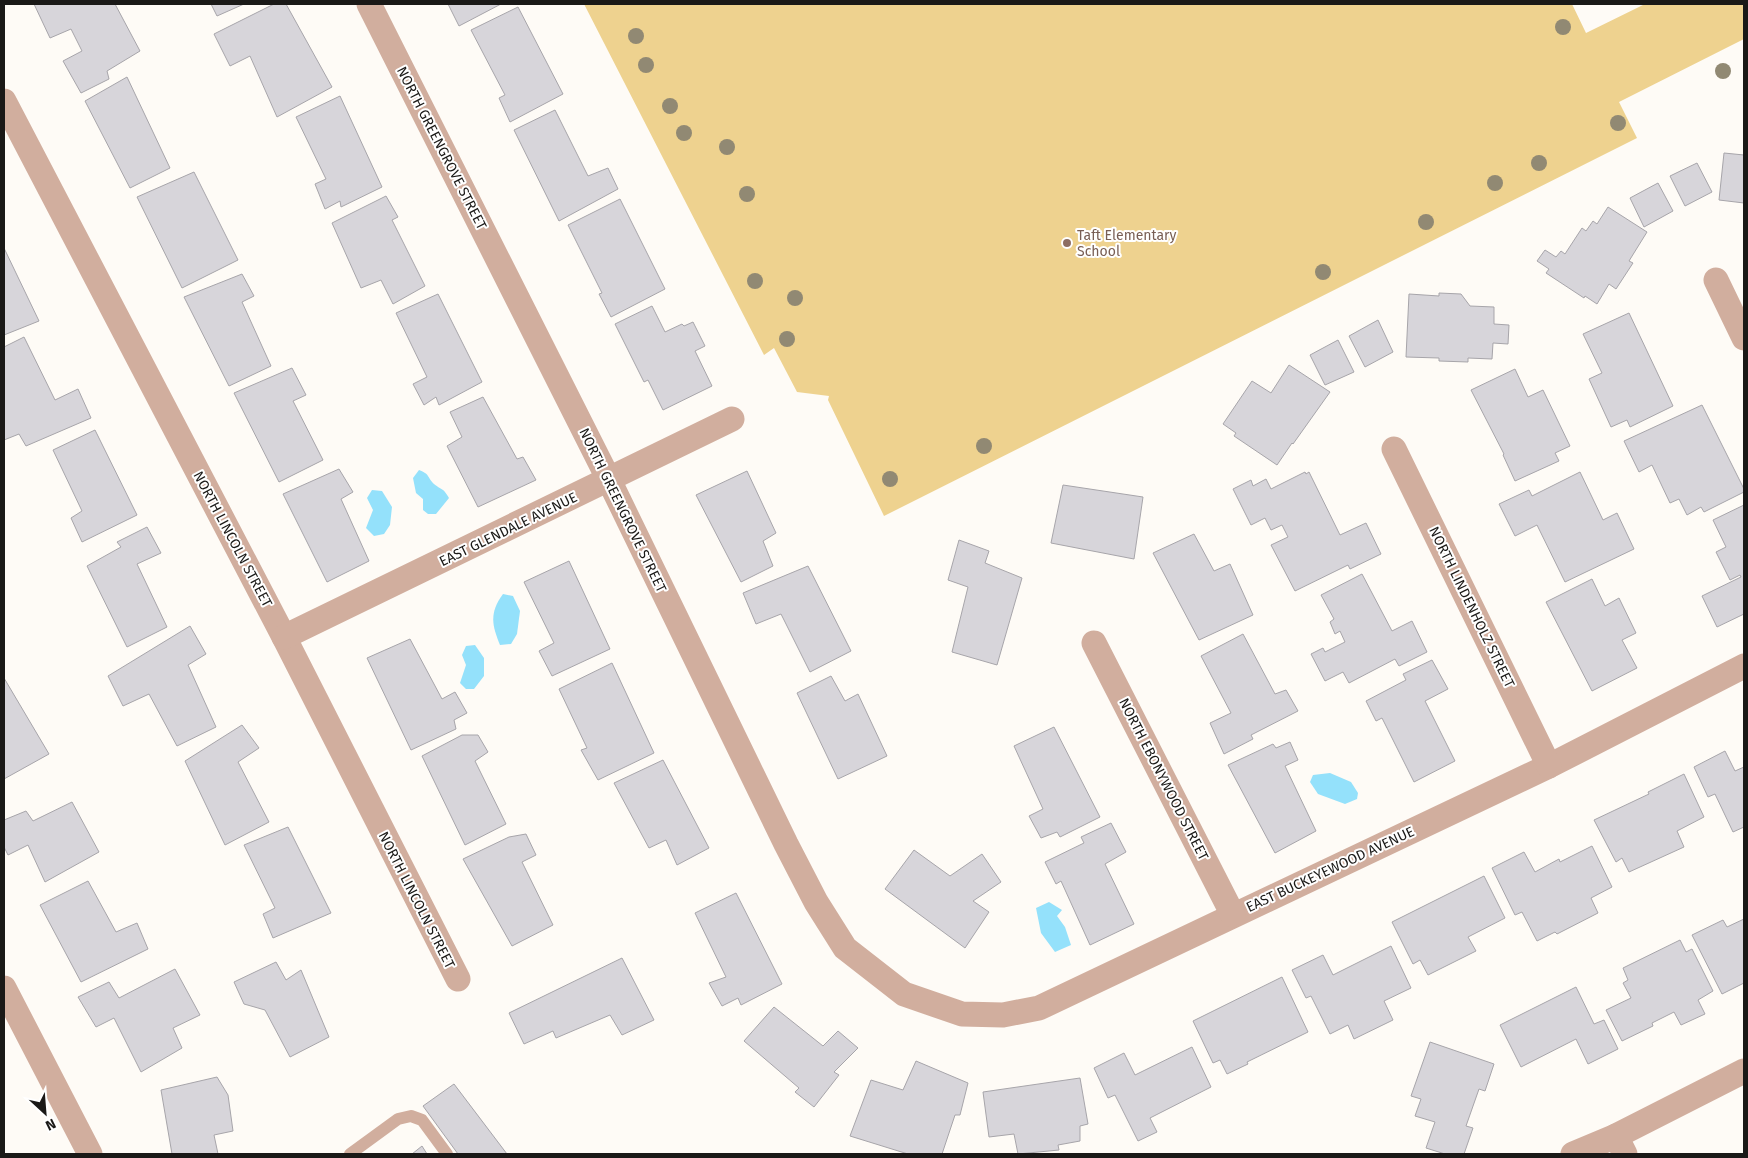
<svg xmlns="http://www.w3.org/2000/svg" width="1748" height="1158" viewBox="0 0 1748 1158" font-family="'Fira Sans',sans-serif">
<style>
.green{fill:#eed28f}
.water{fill:#94e1fb}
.building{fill:#d7d5da;stroke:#a7a5aa}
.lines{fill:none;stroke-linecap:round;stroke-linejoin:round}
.lane{stroke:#d1ae9e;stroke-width:12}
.street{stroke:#d1ae9e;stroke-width:25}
.tree{fill:#918973}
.education-dot{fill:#8d6e63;stroke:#fff;stroke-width:2}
.labels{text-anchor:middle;stroke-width:4;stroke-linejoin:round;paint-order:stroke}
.street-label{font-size:14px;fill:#1a1917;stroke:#fff}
.education-label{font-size:14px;fill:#785e54;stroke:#fff;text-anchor:start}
</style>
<rect width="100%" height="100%" fill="#fefbf6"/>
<path class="green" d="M584,4H1572L1586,33L1645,4H1744V39L1619,102L1637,138L884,516L828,400L829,396L797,392L774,348L764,355Z"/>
<g class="water">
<path d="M419,470C430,474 427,477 434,484C441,490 443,487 449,498L436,514H428L423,510V499L416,493L413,478Z"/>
<path d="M372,490L382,491L392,507L390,525L384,534L374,536L366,528L373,510L367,498Z"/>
<path d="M503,594L513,596L520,611L517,634L511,644L500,645C492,625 489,613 503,594Z"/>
<path d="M475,645L484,658V676L474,689H466L460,683L466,665L462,655L466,646Z"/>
<path d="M1330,773L1351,782L1358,793L1357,799L1345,804L1318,794L1310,782L1313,775Z"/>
<path d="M1049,902L1062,910L1057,916L1065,927L1071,945L1055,952L1041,933L1036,908Z"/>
</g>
<g class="building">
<path d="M34,4H115L140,51L107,71L109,79L81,93L63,61L82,51L71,29L50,38Z"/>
<path d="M211,4H244L217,16Z"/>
<path d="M274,4H286L332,87L277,117L250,56L230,66L214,34Z"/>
<path d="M448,4H501L459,26Z"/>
<path d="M518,7L563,94L510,122L499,98L505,95L471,30Z"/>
<path d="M127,77L170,168L130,188L85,101Z"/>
<path d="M340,96L382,187L341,207L340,201L325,209L315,184L326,179L296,117Z"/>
<path d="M555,110L588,176L608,168L618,189L559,221L514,130Z"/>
<path d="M1724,153L1744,155V203L1719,200Z"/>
<path d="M1697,163L1712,192L1685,206L1670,176Z"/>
<path d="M194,172L238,260L182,288L137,197Z"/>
<path d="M1658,183L1673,211L1644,227L1630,198Z"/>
<path d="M386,196L398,217L392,220L425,286L393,304L381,280L361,288L332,223Z"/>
<path d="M620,199L665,289L611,317L599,294L602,293L568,225Z"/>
<path d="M1608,207L1647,232L1629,261L1633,263L1616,289L1609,284L1597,304L1585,296L1584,298L1546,273L1549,269L1537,261L1545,250L1556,257L1561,251L1565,254L1582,228L1586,231L1593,221L1597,224Z"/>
<path d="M4,248L39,321L4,335Z"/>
<path d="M242,274L254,296L242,302L271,366L229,386L184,297Z"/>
<path d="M1439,293L1461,294L1470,306L1494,307V324L1509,325L1508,344L1493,343L1492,359L1468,358V362L1439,361V358L1406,357L1409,294L1439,296Z"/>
<path d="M438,294L482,382L439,405L436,397L424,405L413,384L427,377L396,313Z"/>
<path d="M652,306L665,332L682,324L684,326L693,322L705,346L695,351L712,386L663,410L648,380L644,382L615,324Z"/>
<path d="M1629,313L1673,406L1630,427L1627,420L1611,427L1589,379L1602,373L1583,334Z"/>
<path d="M1378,320L1393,352L1365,367L1349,336Z"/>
<path d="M24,337L55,400L78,389L91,418L26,446L19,434L4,440V347Z"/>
<path d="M1338,340L1354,372L1325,385L1310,355Z"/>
<path d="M1289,365L1330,392L1293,444L1292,443L1277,465L1234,436L1236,433L1223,424L1252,381L1271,393Z"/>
<path d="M292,368L306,395L293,401L323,460L279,482L234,393Z"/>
<path d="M1515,369L1528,397L1543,390L1570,446L1555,453L1559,461L1515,481L1503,455L1504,454L1471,390Z"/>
<path d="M483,397L517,459L523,457L536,480L478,507L447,446L462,437L450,412Z"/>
<path d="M1702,405L1744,489V492L1704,512L1701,507L1687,515L1679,499L1670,503L1652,465L1639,472L1624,441Z"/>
<path d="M95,430L137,515L82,542L71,518L82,511L53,450Z"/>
<path d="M339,469L353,492L341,499L369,561L327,582L283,494Z"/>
<path d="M747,471L776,533L763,541L773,566L741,582L696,495Z"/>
<path d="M1305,472L1306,474L1309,472L1340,535L1366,523L1381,554L1350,569L1348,565L1295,591L1271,545L1288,537L1282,525L1271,530L1265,518L1251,525L1233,489L1251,480L1253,486L1266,479L1271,489Z"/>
<path d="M1580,472L1603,520L1617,513L1634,549L1565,582L1537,525L1515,536L1499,504L1529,490L1532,496Z"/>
<path d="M1063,485L1143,497L1134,559L1051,543Z"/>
<path d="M1744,505V614L1717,627L1702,596L1741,577L1740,575L1730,580L1716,552L1726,547L1713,520Z"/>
<path d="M147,527L161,553L137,564L167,627L127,647L87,566L121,547L117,542Z"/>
<path d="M1194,534L1214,571L1230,564L1253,615L1199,640L1153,553Z"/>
<path d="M959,540L989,551L985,563L1022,578L997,665L952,652L968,587L948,580Z"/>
<path d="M569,561L610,649L552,676L539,651L554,643L524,582Z"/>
<path d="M808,566L851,651L810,672L781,614L756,624L743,593Z"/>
<path d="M1362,574L1392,631L1412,621L1427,652L1399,666L1395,659L1349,683L1343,672L1325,681L1311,654L1323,648L1325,652L1345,642L1340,631L1335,634L1330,622L1334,619L1321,595Z"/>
<path d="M1592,579L1605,606L1619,598L1636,633L1622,640L1637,668L1592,691L1546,602Z"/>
<path d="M190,626L206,654L188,665L216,727L177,746L149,694L123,706L108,676Z"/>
<path d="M1243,634L1275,694L1286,690L1298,711L1251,735L1253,739L1224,754L1210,723L1231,713L1201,656Z"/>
<path d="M410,639L442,699L455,692L467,713L454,720L456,729L411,750L367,658Z"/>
<path d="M1432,660L1448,689L1425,701L1455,761L1414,782L1382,718L1376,721L1366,701L1406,680L1403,674Z"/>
<path d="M612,663L654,753L598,780L581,750L587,748L559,689Z"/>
<path d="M831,676L845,701L858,694L887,756L838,779L797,693Z"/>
<path d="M4,678L49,754L4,779Z"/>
<path d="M242,725L259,748L238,762L269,822L225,845L185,761Z"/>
<path d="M1054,727L1100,817L1060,837L1057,832L1041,838L1029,816L1043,809L1014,746Z"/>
<path d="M462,735H478L488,752L475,761L506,824L465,845L422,756Z"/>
<path d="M1290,742L1298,760L1285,766L1316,831L1275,853L1228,765L1273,744L1276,748Z"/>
<path d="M1725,751L1735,771L1744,767V827L1733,832L1715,794L1708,797L1694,767Z"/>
<path d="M663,760L709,848L677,865L666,840L649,848L614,783Z"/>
<path d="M1684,774L1704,817L1677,831L1684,847L1629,872L1622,858L1616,862L1594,820L1649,794L1648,792Z"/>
<path d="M72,802L99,852L45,882L28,845L8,855L4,847V820L26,811L33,821Z"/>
<path d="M1111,823L1126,852L1105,864L1134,924L1090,945L1061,881L1056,884L1045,862L1084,843L1081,837Z"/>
<path d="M288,827L331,913L273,938L263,914L275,908L244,845Z"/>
<path d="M526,834L536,855L522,862L553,925L512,946L463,859L509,837Z"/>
<path d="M1592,846L1612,887L1591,898L1598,913L1557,934L1555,932L1537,941L1522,912L1515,915L1492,868L1524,852L1535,872L1559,859L1560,862Z"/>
<path d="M914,850L950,876L982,854L1001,882L973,901L989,912L965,948L885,889Z"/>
<path d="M1484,876L1505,918L1468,937L1476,951L1428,975L1420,960L1413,964L1392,922Z"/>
<path d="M88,881L116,932L137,923L148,949L81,982L40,905Z"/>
<path d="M736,893L782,984L741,1005L738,998L722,1006L709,983L726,977L695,913Z"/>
<path d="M1744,919V983L1722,994L1692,935L1723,920L1727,927Z"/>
<path d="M1680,940L1686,952L1692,949L1713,991L1698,1000L1705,1014L1681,1025L1674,1012L1652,1023L1653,1026L1622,1041L1606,1010L1631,998L1623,983L1628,980L1623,968Z"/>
<path d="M1391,946L1411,988L1384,1001L1393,1020L1354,1039L1348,1025L1330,1034L1311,996L1306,998L1292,970L1323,955L1333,975Z"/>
<path d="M622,958L654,1020L622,1035L610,1015L556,1038L553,1031L524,1044L509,1013Z"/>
<path d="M276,962L286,980L301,970L329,1037L290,1057L265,1010L244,1004L234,982Z"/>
<path d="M175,969L200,1015L173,1028L182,1048L141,1072L114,1018L96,1027L78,997L109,982L119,998Z"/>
<path d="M1282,977L1308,1032L1247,1062L1248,1064L1227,1074L1220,1060L1213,1063L1193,1021Z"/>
<path d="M1576,987L1594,1024L1604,1020L1618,1049L1588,1064L1576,1039L1521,1067L1500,1025Z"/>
<path d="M774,1007L823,1046L838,1031L858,1048L834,1072L839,1075L814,1107L795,1092L799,1088L744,1041Z"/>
<path d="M1430,1042L1494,1064L1485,1091L1479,1089L1466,1126L1473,1128L1464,1154H1445L1426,1148L1435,1122L1415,1116L1421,1099L1411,1096Z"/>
<path d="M1192,1047L1211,1087L1150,1118L1157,1132L1138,1141L1115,1095L1108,1098L1094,1068L1124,1053L1135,1075Z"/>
<path d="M916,1061L968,1083L960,1115H955L942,1154H908L850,1136L871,1080L903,1090Z"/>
<path d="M217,1077L228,1095L233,1131L214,1135L218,1154H172L161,1090Z"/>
<path d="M1080,1078L1088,1124L1080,1126V1141L1058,1145L1059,1150L1018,1154L1014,1134L989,1137L983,1092Z"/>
<path d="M454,1084L507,1154H458L423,1106Z"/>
<path d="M422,1146L427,1154H412Z"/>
</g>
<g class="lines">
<path class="lane" d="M350,1154L398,1119L411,1116L422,1120L447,1154"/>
<g class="street">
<path d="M369,4L609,480L786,844L816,902L845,948L904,994L962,1014L1003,1015L1039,1008L1549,766L1744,666"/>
<path d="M4,101L284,637L458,979"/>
<path d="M1716,280L1744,338"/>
<path d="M1394,449L1549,766"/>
<path d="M284,637L732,419"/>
<path d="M1094,643L1233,915"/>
<path d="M4,988L90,1154"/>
<path d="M1616,1136L1625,1154"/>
<path d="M1573,1154L1616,1136L1744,1071"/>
</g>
</g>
<g class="tree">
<circle cx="1563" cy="27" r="8"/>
<circle cx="636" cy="36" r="8"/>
<circle cx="646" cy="65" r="8"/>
<circle cx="1723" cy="71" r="8"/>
<circle cx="670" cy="106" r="8"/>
<circle cx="1618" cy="123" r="8"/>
<circle cx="684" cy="133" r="8"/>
<circle cx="727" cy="147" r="8"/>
<circle cx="1539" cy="163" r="8"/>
<circle cx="1495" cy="183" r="8"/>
<circle cx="747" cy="194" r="8"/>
<circle cx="1426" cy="222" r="8"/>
<circle cx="1323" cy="272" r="8"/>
<circle cx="755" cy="281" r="8"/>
<circle cx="795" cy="298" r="8"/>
<circle cx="787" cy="339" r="8"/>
<circle cx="984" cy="446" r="8"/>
<circle cx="890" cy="479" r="8"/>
</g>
<circle class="education-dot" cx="1067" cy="243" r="5"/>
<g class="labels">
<g class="street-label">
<text transform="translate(442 148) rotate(63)" y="5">NORTH GREENGROVE STREET</text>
<text transform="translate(623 510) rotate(64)" y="5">NORTH GREENGROVE STREET</text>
<text transform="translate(508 529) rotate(-26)" y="5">EAST GLENDALE AVENUE</text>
<text transform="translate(233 539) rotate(62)" y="5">NORTH LINCOLN STREET</text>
<text transform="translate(1472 607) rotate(64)" y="5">NORTH LINDENHOLZ STREET</text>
<text transform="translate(1164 779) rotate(63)" y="5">NORTH EBONYWOOD STREET</text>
<text transform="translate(1330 869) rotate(-25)" y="5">EAST BUCKEYEWOOD AVENUE</text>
<text transform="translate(417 900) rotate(63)" y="5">NORTH LINCOLN STREET</text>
</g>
<g class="education-label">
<text x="1077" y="240">Taft Elementary<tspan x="1077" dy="16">School</tspan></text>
</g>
</g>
<rect width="1748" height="1158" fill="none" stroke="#1a1917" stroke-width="10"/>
<g transform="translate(45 1113) rotate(154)" stroke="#ffffff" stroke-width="4" paint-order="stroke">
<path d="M0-4L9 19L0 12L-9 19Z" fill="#1a1917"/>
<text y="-8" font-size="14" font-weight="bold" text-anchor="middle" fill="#1a1917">N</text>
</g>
</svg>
